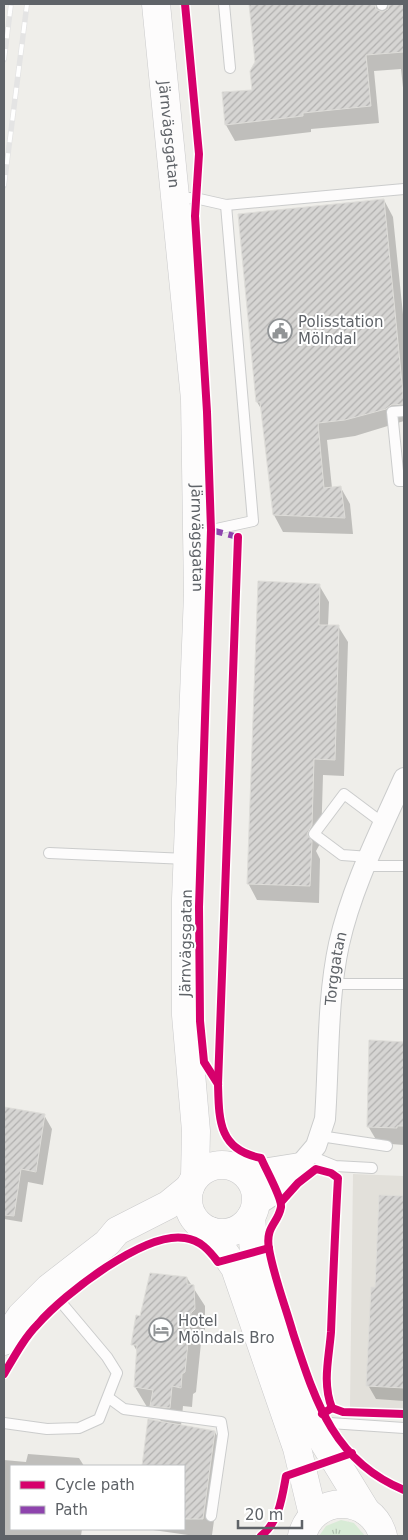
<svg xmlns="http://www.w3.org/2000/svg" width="408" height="1540" viewBox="0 0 408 1540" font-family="'DejaVu Sans',sans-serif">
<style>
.education{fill:#e2e0da}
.grass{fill:url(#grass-tufts)}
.shadow{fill:#0003}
.building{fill:url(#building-hatch);stroke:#deddd9}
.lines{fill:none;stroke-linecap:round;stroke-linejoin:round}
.lane-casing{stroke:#cbcccc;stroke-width:12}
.street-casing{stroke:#cbcccc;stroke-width:22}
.secondary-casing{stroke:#cacacb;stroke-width:29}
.lane{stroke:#fdfcfc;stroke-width:10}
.street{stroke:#fdfcfc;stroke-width:20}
.secondary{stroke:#fdfcfc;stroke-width:28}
.rail-casing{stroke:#e4e4e4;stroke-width:5.5}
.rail{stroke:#fff;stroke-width:4;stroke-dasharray:11;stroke-linecap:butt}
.quiet{stroke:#8e44ad;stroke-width:6;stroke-dasharray:12 6;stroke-linecap:butt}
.cycleway-casing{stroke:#fff;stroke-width:11}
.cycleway{stroke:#d6006c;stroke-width:8}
.labels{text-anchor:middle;stroke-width:4;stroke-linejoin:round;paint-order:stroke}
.street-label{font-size:15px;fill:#5f6368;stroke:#fff}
.poi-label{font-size:15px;fill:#5f6368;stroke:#fff;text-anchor:start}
</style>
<defs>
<pattern id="grass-tufts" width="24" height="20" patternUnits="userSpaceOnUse" patternTransform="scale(1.25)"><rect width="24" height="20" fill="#d8ebd6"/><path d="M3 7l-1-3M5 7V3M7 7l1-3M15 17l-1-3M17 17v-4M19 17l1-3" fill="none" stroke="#b2c2b1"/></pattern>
<pattern id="building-hatch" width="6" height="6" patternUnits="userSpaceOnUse" patternTransform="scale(1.25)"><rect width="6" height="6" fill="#d6d5d3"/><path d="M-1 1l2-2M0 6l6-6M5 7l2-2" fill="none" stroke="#b1b0af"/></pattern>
</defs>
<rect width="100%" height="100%" fill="#efeeea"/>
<path class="education" d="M353,1174L404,1176V1413L350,1407Z"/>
<path class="grass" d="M341,1520L354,1523L365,1536H319L326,1526Z"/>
<g class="shadow">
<path d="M250,4H404V97L401,69L374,71L379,123L311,129V132L235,141L226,125L223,94L253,91L256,62Z"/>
<path d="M384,200L393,217L404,324V421L355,436L327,440L332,488H341L350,504L353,534L283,532L274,515L263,412L257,402Z"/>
<path d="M319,585L329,602L328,626H338L348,642L344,776L323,775L321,842L316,851L320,859L319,903L257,900L248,883Z"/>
<path d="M371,1042L404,1043V1145L378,1143L368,1126Z"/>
<path d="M4,1108L44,1115L52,1129L43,1185L28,1182L22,1222L4,1219Z"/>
<path d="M380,1196L404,1197V1401L376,1399L368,1385L377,1289Z"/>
<path d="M187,1278L205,1306V1330L202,1333L196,1392L193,1394L192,1407L183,1406L181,1426L215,1432L224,1449L212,1535L195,1536L146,1529H184V1466H143L150,1421L162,1423L153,1408L147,1407L135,1387L138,1353L133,1344L141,1317Z"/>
<path d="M28,1454L79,1458L84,1466H11V1529H82L81,1536H4V1460L26,1462Z"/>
</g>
<g class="building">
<path d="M249,4H375L376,9L382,12L388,9L389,4H404V52L366,55L371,106L303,113V116L225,125L222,92L252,90L250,71L255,62Z"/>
<path d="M384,199L404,404L391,405L386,409L345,420L318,423L324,488L341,486L345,518L273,515L260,402H256L238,214Z"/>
<path d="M258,581L320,584L319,625H339L335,760L314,759L312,825L307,834L312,841L310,886L247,884Z"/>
<path d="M369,1040L404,1042V1126H397V1128L367,1127Z"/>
<path d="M4,1107L45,1114L36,1172L21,1169L14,1216L4,1215Z"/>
<path d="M379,1195L404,1196V1388L366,1386L371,1287H375Z"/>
<path d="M150,1273L187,1277V1284L194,1285L195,1309L191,1313L185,1372L182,1374L181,1388L172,1386L170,1408L150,1406L153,1390L134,1387L137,1345H131L136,1315L140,1316Z"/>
<path d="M148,1419L215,1431L203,1519H184V1466H142Z"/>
</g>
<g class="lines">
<g class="lane-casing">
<g id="lane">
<path d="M224,4L230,68"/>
<path d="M382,4V5"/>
<path d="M177,198H195L226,205L404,189"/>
<path d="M404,411L392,412L399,481H404"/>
<path d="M198,533L253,521L226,205"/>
<path d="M49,853L187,859"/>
<path d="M370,857L342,855L314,834L344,794L384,824"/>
<path d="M366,866H404"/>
<path d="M334,984H404"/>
<path d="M320,1136L387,1146"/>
<path d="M308,1155L335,1166L372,1168"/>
<path d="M109,1398L124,1409L221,1422L223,1434L211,1516"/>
<path d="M315,1422L404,1428"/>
<path d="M4,1423L47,1429L79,1428L99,1419L117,1373L107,1357L49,1288"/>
</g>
</g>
<g class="street-casing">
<g id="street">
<path d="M242,1170H257L301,1163"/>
<path id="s1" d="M256,1206L276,1193L316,1146L325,1119C329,1062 327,999 339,944C352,886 380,832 404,778"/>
</g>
</g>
<g class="secondary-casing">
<g id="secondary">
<path id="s2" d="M156,4L195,399L198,594L186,899V1015L196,1131L195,1177"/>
<circle cx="222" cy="1199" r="34"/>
<path d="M251,1217L255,1264L286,1352L317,1431L366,1511"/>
<path d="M210,1231L235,1268L297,1448L313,1515"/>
<path d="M4,1341L21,1316L49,1288L107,1243L117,1231L168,1205L190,1187"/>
<path d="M302,1536C313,1493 372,1494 383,1536"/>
</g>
</g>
<use href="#lane" class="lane"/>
<use href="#street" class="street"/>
<use href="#secondary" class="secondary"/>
<g class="rail-casing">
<g id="rail">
<path d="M4,60L11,4"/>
<path d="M4,186L27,4"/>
</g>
</g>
<use href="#rail" class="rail"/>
<path class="quiet" d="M211,530L238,537V539"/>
<g class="cycleway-casing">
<g id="cycleway">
<path d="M185,4L199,154L195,216L207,412L211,530L199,907L200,1021L204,1062L218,1084"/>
<path d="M238,537L218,1084C219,1119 218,1150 261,1158C265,1168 282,1198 281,1207C278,1224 265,1226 269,1249C274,1277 285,1305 293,1333C315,1400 333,1461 404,1490"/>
<path d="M281,1202L298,1183L316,1169L331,1173L338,1178C335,1230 333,1281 331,1332C329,1358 322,1383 332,1408L322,1414"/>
<path d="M4,1374C14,1357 24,1338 38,1324C64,1294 145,1231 185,1238C200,1240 209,1250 218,1262L269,1248"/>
<path d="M332,1408L343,1412L404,1414"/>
<path d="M261,1536C279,1522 282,1498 286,1476L352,1453"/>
</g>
</g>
<use href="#cycleway" class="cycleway"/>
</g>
<defs>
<g id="civic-ring" transform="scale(1.25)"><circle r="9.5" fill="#fff" stroke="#919496" stroke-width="1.5"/><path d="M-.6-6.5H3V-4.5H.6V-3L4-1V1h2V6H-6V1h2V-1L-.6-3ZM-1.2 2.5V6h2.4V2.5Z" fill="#919496"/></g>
<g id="hotel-ring" transform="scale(1.25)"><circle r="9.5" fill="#fff" stroke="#919496" stroke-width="1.5"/><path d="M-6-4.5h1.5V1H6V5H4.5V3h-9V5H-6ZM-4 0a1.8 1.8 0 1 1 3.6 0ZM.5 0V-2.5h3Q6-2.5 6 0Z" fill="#919496"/></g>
</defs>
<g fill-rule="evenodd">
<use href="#civic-ring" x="280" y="331"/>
<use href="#hotel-ring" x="161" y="1330"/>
</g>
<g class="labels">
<g class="street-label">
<text dy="5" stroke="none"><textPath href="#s2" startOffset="131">Järnvägsgatan</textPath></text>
<text dy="5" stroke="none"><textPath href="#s2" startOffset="536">Järnvägsgatan</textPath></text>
<text transform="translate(186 943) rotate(-89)" y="5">Järnvägsgatan</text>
<text dy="5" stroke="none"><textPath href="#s1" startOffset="265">Torggatan</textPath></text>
</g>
<g class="poi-label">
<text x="298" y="327">Polisstation<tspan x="298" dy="17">Mölndal</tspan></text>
<text x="178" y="1326">Hotel<tspan x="178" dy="17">Mölndals Bro</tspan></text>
</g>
</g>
<rect width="408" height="1540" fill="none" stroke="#5f6368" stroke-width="10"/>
<rect x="10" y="1465" width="175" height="65" fill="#ffffff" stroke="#bfc1c3"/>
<rect x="20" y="1481" width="25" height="8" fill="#d6006c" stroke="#bfc1c3"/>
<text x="55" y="1490" font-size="15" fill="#5f6368">Cycle path</text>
<rect x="20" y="1506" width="25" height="8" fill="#8e44ad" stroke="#bfc1c3"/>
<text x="55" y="1515" font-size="15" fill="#5f6368">Path</text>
<path d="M238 1520v8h64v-8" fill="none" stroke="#5f6368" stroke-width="2.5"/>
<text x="245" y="1520" font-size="15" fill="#5f6368" stroke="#ffffff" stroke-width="4" paint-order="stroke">20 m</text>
</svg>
